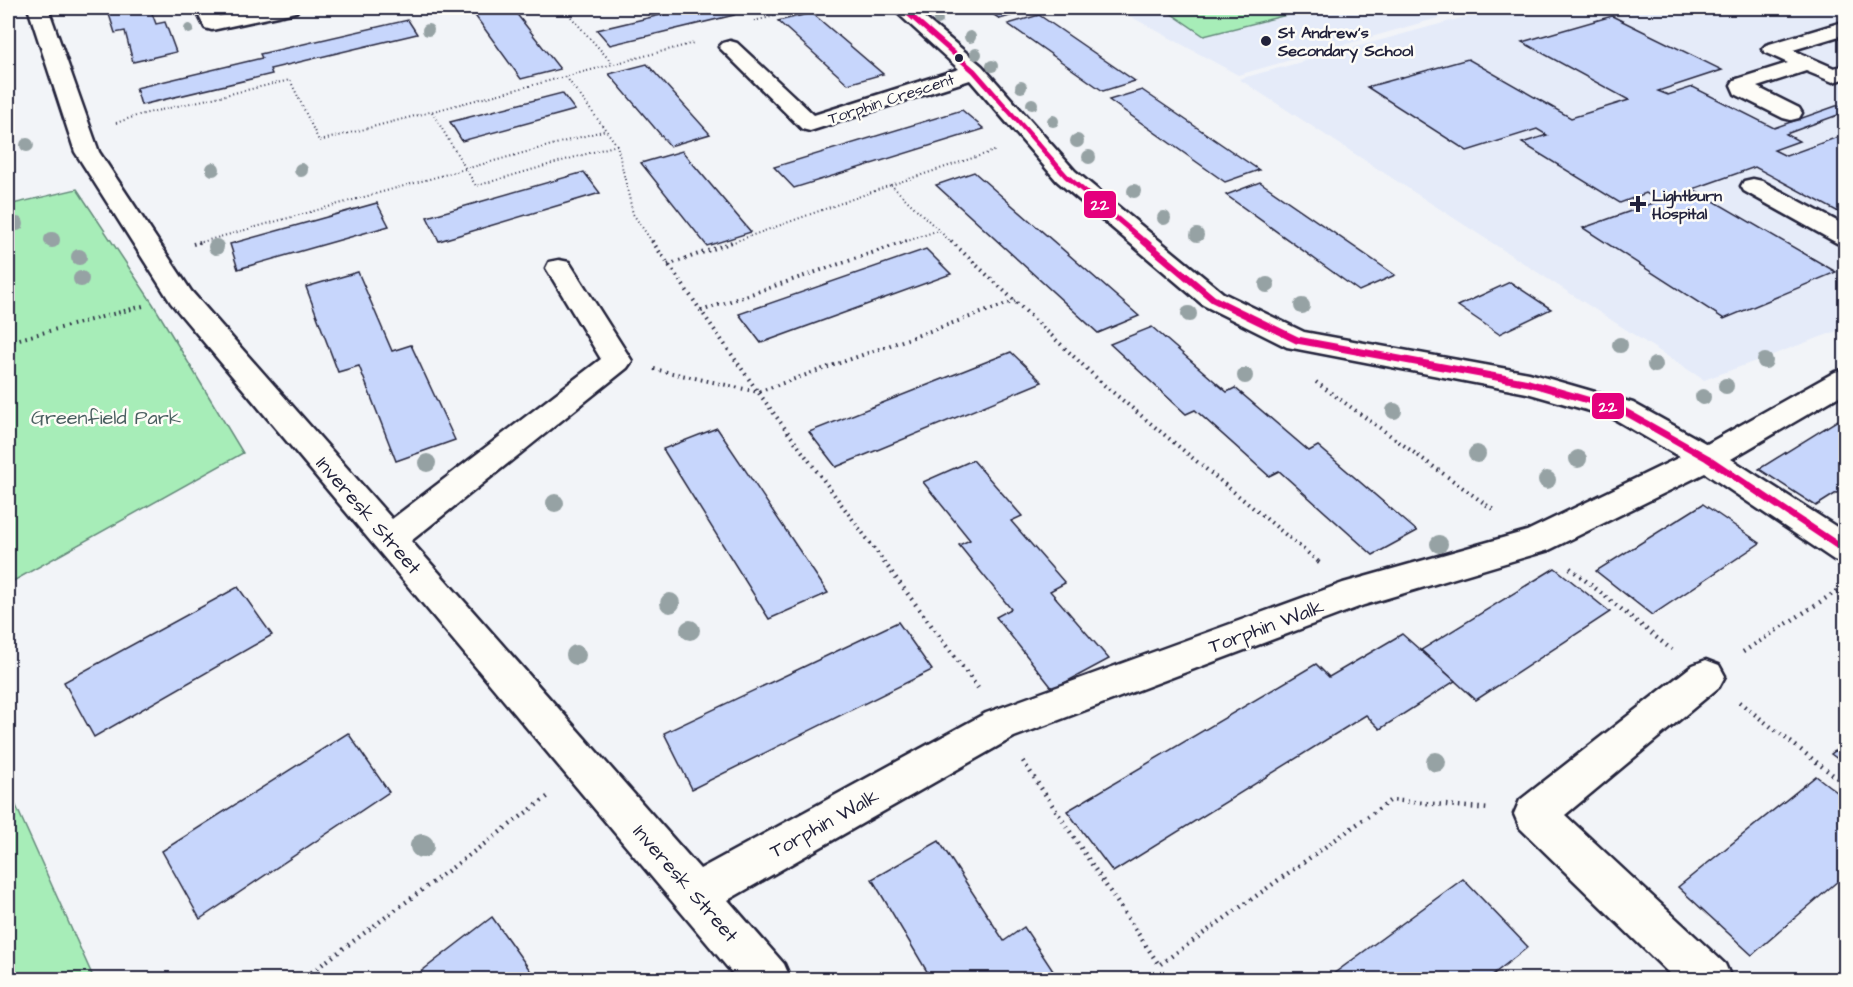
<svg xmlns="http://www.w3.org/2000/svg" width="1853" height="987" viewBox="0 0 1853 987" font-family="'Architects Daughter',sans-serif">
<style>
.built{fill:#e5ebf9}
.green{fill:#a7edb8;stroke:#64887a;stroke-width:1.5}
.building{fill:#c7d6fc;stroke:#22223b;stroke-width:1.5}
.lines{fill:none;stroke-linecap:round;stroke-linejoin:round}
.minor-casing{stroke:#22223b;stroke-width:5}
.path-far2{stroke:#22223b;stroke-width:2;stroke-dasharray:1 3;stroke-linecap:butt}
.path-far1{stroke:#22223b;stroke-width:4;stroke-dasharray:1.5 4.5;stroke-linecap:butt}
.path{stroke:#22223b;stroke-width:4.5;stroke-dasharray:1.5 5;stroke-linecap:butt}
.minor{fill:#fdfcf7;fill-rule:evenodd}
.bus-1-far1-casing{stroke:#fdfcf7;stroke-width:8}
.bus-1-casing{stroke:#fdfcf7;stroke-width:11}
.bus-1-far1{stroke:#e5007d;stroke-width:5}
.bus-1{stroke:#e5007d;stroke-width:7}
.tree{fill:#96a2a4}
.poi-dot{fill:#22223b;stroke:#fdfcf7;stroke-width:2}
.labels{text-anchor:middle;stroke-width:5;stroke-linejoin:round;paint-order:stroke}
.far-poi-label{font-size:16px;font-weight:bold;fill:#22223b;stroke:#fdfcf7;text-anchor:start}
.far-street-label{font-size:16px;fill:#22223b;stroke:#fdfcf7}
.park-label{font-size:20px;fill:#4a5f60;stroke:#fdfcf7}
.street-label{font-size:20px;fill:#22223b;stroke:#fdfcf7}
.line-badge{stroke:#fdfcf7;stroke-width:2}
.badge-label{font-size:16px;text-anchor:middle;font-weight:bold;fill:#fff}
</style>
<rect width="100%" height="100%" fill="#f2f4f8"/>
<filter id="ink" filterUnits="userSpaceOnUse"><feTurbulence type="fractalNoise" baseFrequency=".0167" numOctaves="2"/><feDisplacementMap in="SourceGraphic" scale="12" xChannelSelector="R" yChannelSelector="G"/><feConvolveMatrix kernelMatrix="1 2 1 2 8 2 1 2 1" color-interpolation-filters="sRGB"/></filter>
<g filter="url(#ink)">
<g class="built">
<path d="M1115,8H1473L1238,75Z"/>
<path d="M1498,8H1845V328L1704,380L1239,79Z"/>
</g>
<g class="green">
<path d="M1163,8H1314L1204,36Z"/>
<path d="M77,189L153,304L243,453L8,584V205Z"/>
<path d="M8,788L94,979H8Z"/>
</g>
<g class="building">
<path d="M107,8H150L156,24L165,22L176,52L133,62L125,31L115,33Z"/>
<path d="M482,8H512L560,69L521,79L471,10Z"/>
<path d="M690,8H726L734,15L610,45L597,30Z"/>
<path d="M983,8H1026L1030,10L1000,19Z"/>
<path d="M812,13L883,74L848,84L778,21Z"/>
<path d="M1039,15L1135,81L1103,91L1008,24Z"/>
<path d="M1612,16L1722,70L1658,91L1668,95L1693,87L1774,128L1836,106L1846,105V112L1786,134L1799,141L1774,150L1786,156L1846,134V216L1755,167L1693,189L1836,272L1724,319L1583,228L1659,201L1646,193L1620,203L1522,143L1547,135L1537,129L1467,151L1367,87L1468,59L1571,118L1629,100L1522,42Z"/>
<path d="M408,20L417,34L270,69L272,74L141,105L136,88L262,58L260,54Z"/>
<path d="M647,64L710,134L670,146L609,74Z"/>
<path d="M1142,90L1259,170L1225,182L1109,100Z"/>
<path d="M562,93L575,110L462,141L450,122Z"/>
<path d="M962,110L984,129L794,188L774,167Z"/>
<path d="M682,151L751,232L707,246L641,163Z"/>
<path d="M584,172L600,193L439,241L427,217Z"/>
<path d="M974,172L1139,316L1098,333L936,185Z"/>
<path d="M1260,182L1395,275L1359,291L1226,195Z"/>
<path d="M377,203L389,226L238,269L230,244Z"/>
<path d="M926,249L951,274L761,343L739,314Z"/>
<path d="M358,272L392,351L411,345L455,440L396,461L359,366L338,372L306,287Z"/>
<path d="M1510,282L1551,309L1499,334L1458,306Z"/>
<path d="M1152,327L1227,392L1235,388L1309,451L1318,446L1417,531L1373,555L1279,471L1269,476L1195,410L1186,414L1110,344Z"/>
<path d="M1011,352L1042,382L836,467L809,432Z"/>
<path d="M1846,415V487L1816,506L1759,469Z"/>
<path d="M717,428L828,593L769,619L663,449Z"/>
<path d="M973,460L1022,516L1011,521L1065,583L1050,591L1109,659L1053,689L996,617L1011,609L959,545L970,540L923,482Z"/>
<path d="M1703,504L1760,543L1652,615L1596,571Z"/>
<path d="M1555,568L1610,612L1476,700L1421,650Z"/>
<path d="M238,587L272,635L94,737L64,682Z"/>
<path d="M898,622L932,670L692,789L664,733Z"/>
<path d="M1402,634L1455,681L1380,729L1366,715L1113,872L1067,811L1316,664L1329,677Z"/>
<path d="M348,733L389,792L200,919L162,851Z"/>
<path d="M1846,743V765L1831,754Z"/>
<path d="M1816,776L1846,799V874L1752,955L1678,887Z"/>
<path d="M939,841L1004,941L1024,927L1059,980H932L872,879Z"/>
<path d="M1463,879L1528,947L1486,980H1325Z"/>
<path d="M492,917L537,980H410Z"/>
</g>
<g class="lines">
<g class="minor-casing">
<g id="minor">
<path d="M28,8H48L99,152L191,291L392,519L601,359L546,268L549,262L559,260L569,262L632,361L627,368L411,541L700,869L986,713L1343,583L1527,531L1680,457L1611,417L1527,393L1287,347L1203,305L1057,181L970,80L810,131L802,129L723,51L719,47L723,43L730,41L737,43L814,115L959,69L892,8H913L982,66L1075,171L1223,293L1304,332L1529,373L1633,403L1707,444L1835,372L1846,369V392L1731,459L1846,533V564L1834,560L1705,473L1549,550L1364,605L1014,737L728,900L784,964L791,980H738L171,303L75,152Z"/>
<path d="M195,8H215L219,16L262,8H299L296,12L212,30L205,28Z"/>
<path d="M1846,21V34L1793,50L1834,68L1846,65V78L1833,82L1806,71L1757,87L1799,108L1802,113L1799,118L1791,120L1783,118L1735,94L1731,85L1734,80L1788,63L1766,53L1762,49L1766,45Z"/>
<path d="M1753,179L1762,181L1846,226V245L1837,243L1744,191L1741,186L1744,181Z"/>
<path d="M1706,660L1719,665L1725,676L1719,687L1565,815L1725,964L1732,980H1676L1520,828L1514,814L1520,800L1693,665Z"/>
</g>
</g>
<g class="path-far2">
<path d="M563,8L613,64"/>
<path d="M730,8L738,14"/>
<path d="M754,21L808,8"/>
<path d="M566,77L617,145L633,214L653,243"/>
<path d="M432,112L476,186L617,145"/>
<path d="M116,123L139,115L290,80L319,141L694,43"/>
<path d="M198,243L606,130"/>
<path d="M731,243L891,185"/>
<path d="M902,243L939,230"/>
<path d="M952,243L891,185L997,150"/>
</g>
<g class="path-far1">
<path d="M652,241L758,392L1015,301"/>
<path d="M951,241L1104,385L1320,563"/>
<path d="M193,244L204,241"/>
<path d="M668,265L735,241"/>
<path d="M701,311L907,241"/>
<path d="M8,342L143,306"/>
<path d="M654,369L758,392L885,563"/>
<path d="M1316,382L1495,511"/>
</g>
<g class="path">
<path d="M884,562L978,688"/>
<path d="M1318,562L1321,564"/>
<path d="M1570,568L1672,650"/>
<path d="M1743,652L1837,591"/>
<path d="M1739,702L1846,785"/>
<path d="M1023,761L1159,965L1391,800L1490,809"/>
<path d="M301,980L550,795"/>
</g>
<use href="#minor" class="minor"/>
<g class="bus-1-far1-casing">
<path id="bus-1-far1" d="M902,8L974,71L1066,176L1146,243"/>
</g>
<g class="bus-1-casing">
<path id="bus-1" d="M1144,241L1213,299L1297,340L1529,383L1622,410L1707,458L1846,551"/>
</g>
<use href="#bus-1-far1" class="bus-1-far1"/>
<use href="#bus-1" class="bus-1"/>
</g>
<g class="tree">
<circle cx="938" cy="20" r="5"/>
<circle cx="189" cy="29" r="5"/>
<circle cx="428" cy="30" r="6"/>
<circle cx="970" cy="37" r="6"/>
<circle cx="976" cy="54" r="6"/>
<circle cx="992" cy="66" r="6"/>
<circle cx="1021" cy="87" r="6"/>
<circle cx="1032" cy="104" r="6"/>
<circle cx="1053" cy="121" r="6"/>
<circle cx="1077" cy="141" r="7"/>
<circle cx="27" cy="145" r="7"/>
<circle cx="1089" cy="157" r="7"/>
<circle cx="213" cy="169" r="7"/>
<circle cx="301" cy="170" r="7"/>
<circle cx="1134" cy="191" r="7"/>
<circle cx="1164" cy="218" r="7"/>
<circle cx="17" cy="224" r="7"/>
<circle cx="1197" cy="235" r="7"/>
<circle cx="52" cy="240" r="8"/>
<circle cx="216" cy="247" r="8"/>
<circle cx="79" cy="257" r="8"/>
<circle cx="81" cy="279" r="8"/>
<circle cx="1267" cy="285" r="8"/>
<circle cx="1302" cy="306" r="8"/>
<circle cx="1189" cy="314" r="8"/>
<circle cx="1620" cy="345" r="8"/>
<circle cx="1765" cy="361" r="8"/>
<circle cx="1655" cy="365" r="8"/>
<circle cx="1245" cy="376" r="8"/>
<circle cx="1726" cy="386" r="8"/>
<circle cx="1703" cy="397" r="8"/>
<circle cx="1394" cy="411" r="8"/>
<circle cx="1477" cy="454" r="9"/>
<circle cx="1578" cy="459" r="9"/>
<circle cx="427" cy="463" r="9"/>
<circle cx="1547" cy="480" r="9"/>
<circle cx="555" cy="503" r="9"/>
<circle cx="1439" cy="544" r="9"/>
<circle cx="670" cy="603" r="10"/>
<circle cx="690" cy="630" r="10"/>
<circle cx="576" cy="655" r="10"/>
<circle cx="1436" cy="762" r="10"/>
<circle cx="422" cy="846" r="12"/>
</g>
</g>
<g class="poi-dot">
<circle cx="1266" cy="41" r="6"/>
<circle cx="959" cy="58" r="5"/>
<path d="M1635 195h6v6h6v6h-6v6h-6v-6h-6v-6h6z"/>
</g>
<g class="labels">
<g class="far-poi-label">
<text x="1278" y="38">St Andrew's<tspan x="1278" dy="18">Secondary School</tspan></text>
<text x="1652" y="201">Lightburn<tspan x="1652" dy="18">Hospital</tspan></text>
</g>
<g class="far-street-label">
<text transform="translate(891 98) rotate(-18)" y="6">Torphin Crescent</text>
</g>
<g class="park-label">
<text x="106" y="424">Greenfield Park</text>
</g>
<g class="street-label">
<text transform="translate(369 515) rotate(49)" y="7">Inveresk Street</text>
<text transform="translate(1266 626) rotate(-20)" y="7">Torphin Walk</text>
<text transform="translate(824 823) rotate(-29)" y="7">Torphin Walk</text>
<text transform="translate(686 883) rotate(49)" y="7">Inveresk Street</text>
</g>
</g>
<g class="line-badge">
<rect x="1083" y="190" width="34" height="29" rx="6" fill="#e5007d"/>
<rect x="1591" y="392" width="34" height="28" rx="6" fill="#e5007d"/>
</g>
<g class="badge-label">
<text x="1100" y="210">22</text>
<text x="1608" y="412">22</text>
</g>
<rect width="1853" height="987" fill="none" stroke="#fdfcf7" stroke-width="30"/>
<rect x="15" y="15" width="1823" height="957" fill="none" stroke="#22223b" stroke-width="2" filter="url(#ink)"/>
</svg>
